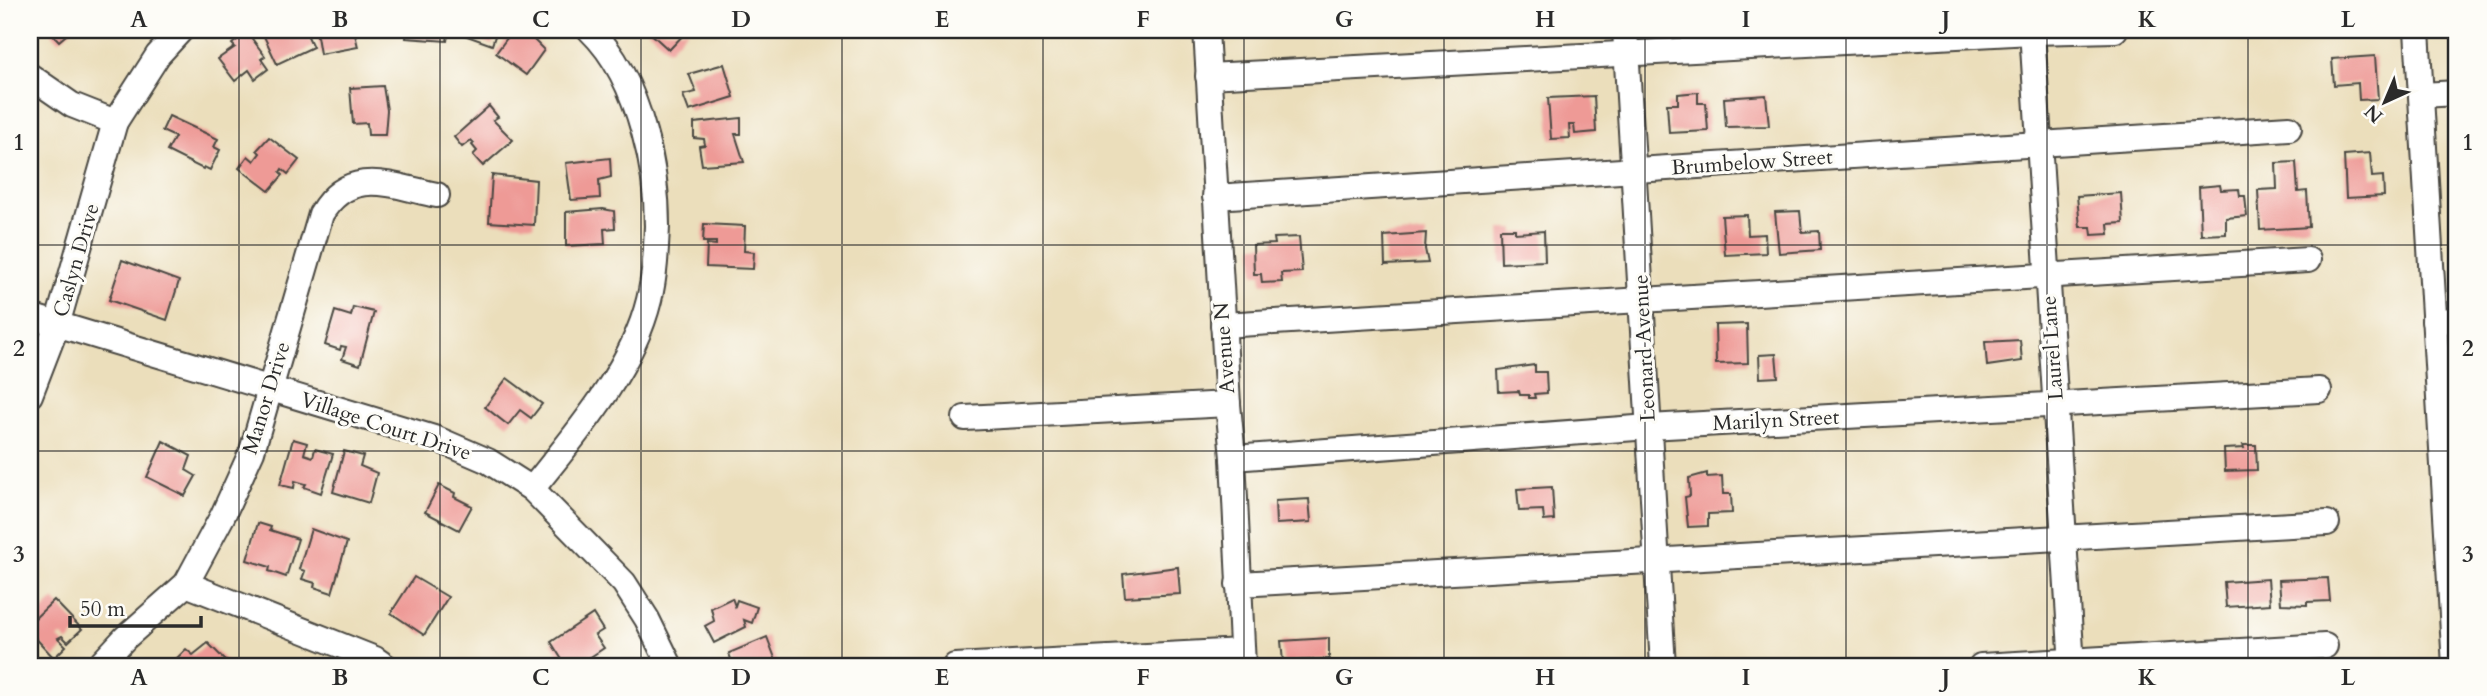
<svg xmlns="http://www.w3.org/2000/svg" width="2487" height="696" viewBox="0 0 2487 696" font-family="Cardo,serif">
<style>
.building{fill:#ee9a96}
.lines{fill:none;stroke-linecap:round;stroke-linejoin:round}
.minor-casing{stroke:#484641;stroke-width:28}
.minor{stroke:#fff;stroke-width:24}
.grid{fill:none;stroke:#2b2b2b;stroke-width:2;stroke-opacity:0.55}
.labels{text-anchor:middle;stroke-width:6;stroke-linejoin:round;paint-order:stroke}
.street-label{font-size:21px;fill:#2b2b2b;stroke:#fdfcf7}
.neatline{fill:none;stroke:#2b2b2b;stroke-width:2.5}
.grid-label{font-size:23px;text-anchor:middle;font-weight:bold;fill:#2b2b2b}
</style>
<rect width="100%" height="100%" fill="#fdfcf7"/>
<filter id="ink" filterUnits="userSpaceOnUse"><feTurbulence type="fractalNoise" baseFrequency=".0143" numOctaves="2"/><feDisplacementMap in="SourceGraphic" scale="14" xChannelSelector="R" yChannelSelector="G"/><feConvolveMatrix kernelMatrix="1 2 1 2 8 2 1 2 1" color-interpolation-filters="sRGB"/></filter>
<filter id="wash" filterUnits="userSpaceOnUse"><feTurbulence type="fractalNoise" baseFrequency=".00686" numOctaves="4" result="noise"/><feDisplacementMap in="SourceGraphic" scale="28" xChannelSelector="R" yChannelSelector="G"/><feGaussianBlur stdDeviation="1.57" result="paint"/><feColorMatrix in="noise" values="0 0 0 0 0 0 0 0 0 0 0 0 0 0 0 0 0 1.4 0 .05"/><feComposite in="paint" operator="in"/></filter>
<g filter="url(#wash)">
<rect width="100%" height="100%" fill="#ebdebb"/>
<g id="blocks">
<g class="building">
<path d="M49,30H72L59,41Z"/>
<path d="M261,30H305L313,47L277,64Z"/>
<path d="M316,30H354L358,47L320,54Z"/>
<path d="M407,30H449L447,41L406,38Z"/>
<path d="M456,30H497L492,45L456,32Z"/>
<path d="M513,30H516L528,38L530,36L544,50L526,75L496,53Z"/>
<path d="M647,30H688L669,50Z"/>
<path d="M247,32L265,56L261,59L268,69L255,79L249,70L235,81L218,59L235,47L232,44Z"/>
<path d="M2375,56L2378,99L2359,100L2358,83L2334,85L2332,59Z"/>
<path d="M724,64L734,97L689,111L683,95L696,92L689,74Z"/>
<path d="M383,86L387,110L385,135H368L367,123L353,124L350,88Z"/>
<path d="M1698,92V103H1706L1708,131L1669,133L1667,104H1678V94Z"/>
<path d="M1766,95L1769,126L1726,127L1724,98Z"/>
<path d="M1594,96L1596,132L1575,134L1574,125H1569L1570,138L1551,139L1548,98Z"/>
<path d="M489,106L498,117L493,120L513,140L483,166L473,155L477,151L472,145L474,143L471,140L462,147L454,137Z"/>
<path d="M169,116L218,139L214,147L220,150L210,170L204,167L203,169L167,151L175,137L162,131Z"/>
<path d="M741,118V134H735L744,162L702,165L699,146L705,145L704,139L694,138V123Z"/>
<path d="M269,137L299,160L288,174L282,169L280,172L283,175L269,191L239,168L248,156L254,161L260,153L257,150Z"/>
<path d="M2370,153L2372,177L2383,176L2384,196L2346,198L2344,155Z"/>
<path d="M610,158L611,177L599,180L600,198L571,200L566,163Z"/>
<path d="M2296,162L2298,192L2307,191L2309,227L2260,230L2258,190L2277,189L2276,163Z"/>
<path d="M492,175L536,180L534,225L489,222Z"/>
<path d="M2220,185L2221,190L2239,189L2240,196H2245L2247,216L2226,218V234L2201,235L2199,187Z"/>
<path d="M2121,193L2123,223L2108,224L2109,234L2092,235L2091,227H2080L2077,196Z"/>
<path d="M603,209L614,211L615,228L604,229L605,244L566,246V212Z"/>
<path d="M1800,211L1802,232L1819,231L1820,250L1779,253L1775,212Z"/>
<path d="M1747,215L1748,235L1765,234L1766,253L1725,255L1722,216Z"/>
<path d="M704,224L745,226L744,251L754,252L753,269L706,267L707,244L716,245V242H703Z"/>
<path d="M1500,229H1515V233L1544,231L1545,261L1501,263Z"/>
<path d="M1426,233L1425,249L1428,263L1385,265L1384,236Z"/>
<path d="M1299,237L1302,272L1281,273L1282,282L1262,283L1261,274H1254L1253,245L1275,244L1274,238Z"/>
<path d="M122,260L179,281L167,320L109,300Z"/>
<path d="M353,307L374,312L360,365L342,359L346,347L341,346L340,350L325,345L335,311L351,316Z"/>
<path d="M1747,324L1748,363L1716,364L1715,325Z"/>
<path d="M2020,340L2022,361L1987,366L1985,342Z"/>
<path d="M1776,354L1778,377L1760,378L1759,355Z"/>
<path d="M1535,365V372H1546L1547,393L1534,394L1535,398H1529V395H1520L1519,391L1499,392L1498,370Z"/>
<path d="M507,378L542,404L531,418L520,410L508,425L485,407Z"/>
<path d="M293,439L307,443L304,454L313,457L315,449L333,454L321,493L304,487L306,484L295,481L294,488L280,485Z"/>
<path d="M163,441L191,456L186,470L196,476L185,496L147,477Z"/>
<path d="M2243,445H2256L2257,470L2225,471L2224,449L2244,448Z"/>
<path d="M344,451L363,456L360,466L377,473L369,503L333,492Z"/>
<path d="M1707,473V477L1722,476L1723,494H1731L1732,513L1708,514V526L1688,527L1685,497L1690,496L1689,478Z"/>
<path d="M439,485L455,493L454,497L472,506L459,530L425,512Z"/>
<path d="M1552,487L1554,520L1544,521L1543,510L1519,511L1517,489Z"/>
<path d="M1309,499L1311,522L1276,524L1275,501Z"/>
<path d="M258,523L271,527L270,530L298,539L286,577L269,571L270,567L247,560Z"/>
<path d="M311,529L347,542L332,593L314,587L315,583L302,579L305,571L299,569Z"/>
<path d="M1178,567L1180,594L1125,597L1123,574Z"/>
<path d="M414,577L448,597L424,635L391,613Z"/>
<path d="M2328,578L2330,601L2307,602V605L2281,604L2279,580Z"/>
<path d="M2268,579L2270,604L2226,607L2224,582Z"/>
<path d="M732,598L735,606L737,600L757,607L752,623L744,620L746,627L714,643L705,626L714,621L711,608Z"/>
<path d="M54,600L82,629L68,642L62,636L58,638L66,646L54,658L30,632V623Z"/>
<path d="M593,614L603,630L595,635L604,648L577,666H566L551,642Z"/>
<path d="M767,637L778,666H733L729,653Z"/>
<path d="M1329,638V659L1295,661L1289,664L1283,662L1281,641Z"/>
<path d="M208,643L229,664L227,666H178L173,662L186,649L193,655Z"/>
</g>
</g>
</g>
<g filter="url(#ink)">
<use href="#blocks" fill-opacity="0" stroke="#484641" stroke-width="2"/>
<g class="lines">
<g class="minor-casing">
<g id="minor">
<path d="M1206,30L1228,404L1233,458L1243,666"/>
<path d="M1625,30L1663,666"/>
<path d="M2032,30L2072,666"/>
<path d="M2417,30L2455,666"/>
<path d="M30,76L72,105L115,122"/>
<path d="M1208,76L2032,32L2115,30"/>
<path d="M2422,95L2457,93"/>
<path d="M1215,197L2289,128"/>
<path d="M30,316L437,439L488,461L532,489L624,583L647,619L670,666"/>
<path d="M2434,321L2457,320"/>
<path d="M1223,325L2308,260"/>
<path d="M30,395L57,325L115,122L158,55L181,30"/>
<path d="M965,418L1228,404"/>
<path d="M1233,458L1649,427L2319,390"/>
<path d="M532,489C576,434 632,370 649,300C655,276 656,251 657,226C657,194 653,163 644,132C634,95 618,57 590,30"/>
<path d="M186,584L375,659L385,666"/>
<path d="M1238,584L2327,523"/>
<path d="M99,666L125,638L186,584L223,515L252,451L321,214C350,165 392,186 437,195"/>
<path d="M955,666L1242,651"/>
<path d="M1981,666L2325,646"/>
</g>
</g>
<use href="#minor" class="minor"/>
</g>
</g>
<path class="grid" d="M239,30V666M440,30V666M641,30V666M842,30V666M1043,30V666M1244,30V666M1444,30V666M1645,30V666M1846,30V666M2047,30V666M2248,30V666M30,245H2457M30,451H2457"/>
<g class="labels">
<g class="street-label">
<text transform="translate(1752 162) rotate(-4)" y="7">Brumbelow Street</text>
<text transform="translate(76 260) rotate(-74)" y="7">Caslyn Drive</text>
<text transform="translate(1224 348) rotate(-94)" y="7">Avenue N</text>
<text transform="translate(1644 348) rotate(-93)" y="7">Leonard Avenue</text>
<text transform="translate(2052 348) rotate(-94)" y="7">Laurel Lane</text>
<text transform="translate(266 398) rotate(-73)" y="7">Manor Drive</text>
<text transform="translate(1776 420) rotate(-3)" y="7">Marilyn Street</text>
<text transform="translate(386 426) rotate(18)" y="7">Village Court Drive</text>
</g>
</g>
<rect width="2487" height="696" fill="none" stroke="#fdfcf7" stroke-width="77"/>
<g transform="translate(2385 102) rotate(224)" stroke="#fdfcf7" stroke-width="5" paint-order="stroke">
<path d="M0-5L12 26L0 18L-12 26Z" fill="#2b2b2b"/>
<text y="-10" font-size="19" font-weight="bold" text-anchor="middle" fill="#2b2b2b">N</text>
</g>
<path d="M70 616v10h131v-10" fill="none" stroke="#2b2b2b" stroke-width="3.5"/>
<text x="80" y="616" font-size="21" fill="#2b2b2b" stroke="#fdfcf7" stroke-width="5" paint-order="stroke">50 m</text>
<rect x="38" y="38" width="2410" height="620" class="neatline"/>
<g class="grid-label">
<text x="139" y="27">A</text>
<text x="340" y="27">B</text>
<text x="541" y="27">C</text>
<text x="741" y="27">D</text>
<text x="942" y="27">E</text>
<text x="1143" y="27">F</text>
<text x="1344" y="27">G</text>
<text x="1545" y="27">H</text>
<text x="1746" y="27">I</text>
<text x="1946" y="27">J</text>
<text x="2147" y="27">K</text>
<text x="2348" y="27">L</text>
<text x="19" y="150">1</text>
<text x="2468" y="150">1</text>
<text x="19" y="356">2</text>
<text x="2468" y="356">2</text>
<text x="19" y="562">3</text>
<text x="2468" y="562">3</text>
<text x="139" y="685">A</text>
<text x="340" y="685">B</text>
<text x="541" y="685">C</text>
<text x="741" y="685">D</text>
<text x="942" y="685">E</text>
<text x="1143" y="685">F</text>
<text x="1344" y="685">G</text>
<text x="1545" y="685">H</text>
<text x="1746" y="685">I</text>
<text x="1946" y="685">J</text>
<text x="2147" y="685">K</text>
<text x="2348" y="685">L</text>
</g>
</svg>
